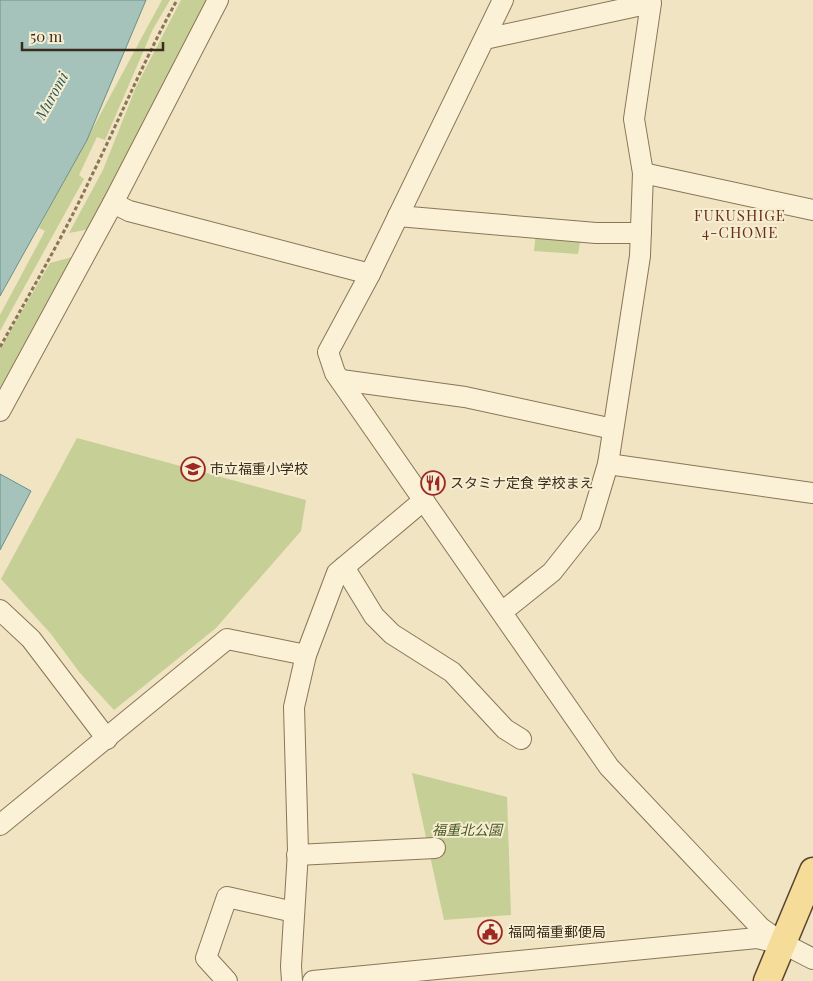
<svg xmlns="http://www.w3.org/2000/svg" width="813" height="981" viewBox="0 0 813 981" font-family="'Playfair Display','Noto Sans JP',serif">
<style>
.green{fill:#c6cf95}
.water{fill:#a5c3bb;stroke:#6b9189}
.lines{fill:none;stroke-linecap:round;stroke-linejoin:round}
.minor-casing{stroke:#8b7558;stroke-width:22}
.major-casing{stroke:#59432d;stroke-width:29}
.path{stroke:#8b7558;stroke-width:3;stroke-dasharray:4 2.5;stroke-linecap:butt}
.minor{stroke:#faf1d6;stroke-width:20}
.major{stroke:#f5dc98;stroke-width:26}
.labels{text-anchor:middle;stroke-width:4;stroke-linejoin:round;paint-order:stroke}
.poi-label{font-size:14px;fill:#3a2c1d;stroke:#f7eed2;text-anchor:start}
.park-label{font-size:14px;font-style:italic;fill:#485823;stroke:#f7eed2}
.water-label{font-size:15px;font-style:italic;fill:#2c5b5a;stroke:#f7eed2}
.neighbourhood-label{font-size:15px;letter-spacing:1px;fill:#692e1a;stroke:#f7eed2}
</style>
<rect width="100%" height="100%" fill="#f0e4c2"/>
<g class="green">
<path d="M162,0H170L153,29L105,140L97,137L79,175L84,179L0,331V315L45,231L39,228Z"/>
<path d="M181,0H209L90,229L69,233L103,170L136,87Z"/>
<path d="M536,232L581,237L578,254L534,251Z"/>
<path d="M76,256L0,396V349L50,263Z"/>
<path d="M77,438L306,500L301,531L216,628L114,710L80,673L51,634L1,579Z"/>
<path d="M412,773L507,797L511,915L444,920Z"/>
</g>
<g class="water">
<path d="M0,0H146L87,140L0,296Z"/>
<path d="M0,474L31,491L0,550Z"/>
</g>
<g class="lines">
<g class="minor-casing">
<g id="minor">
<path d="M503,0L370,274L328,352L335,373L609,767L761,928L782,943L813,959"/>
<path d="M485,39L651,3L634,119L643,173L640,256L608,464"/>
<path d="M643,173L813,210"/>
<path d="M113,203L129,211L370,274"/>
<path d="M398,216L596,233H641"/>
<path d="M341,380L465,397L613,429"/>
<path d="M0,411L113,203L218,0"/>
<path d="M344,567L374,616L392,634L452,672L505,729L521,739"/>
<path d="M0,610L31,639L107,739"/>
<path d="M502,612L552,572L590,524L608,464L813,493"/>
<path d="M0,825L227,639L306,655"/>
<path d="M297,855L435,848"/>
<path d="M227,981L206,958L227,897L294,912"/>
<path d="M292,981L291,966L298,851L294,707L306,655L337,573L424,500"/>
<path d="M313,981L757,938L778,943"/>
</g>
</g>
<g class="major-casing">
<path id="major" d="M767,981L813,871"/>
</g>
<path class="path" d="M0,347C31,291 64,235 91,177C120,118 145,58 177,0"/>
<use href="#minor" class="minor"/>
<use href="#major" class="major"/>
</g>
<defs>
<g id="school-ring" transform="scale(1.25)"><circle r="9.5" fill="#f7eed2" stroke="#9d2925" stroke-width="1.5"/><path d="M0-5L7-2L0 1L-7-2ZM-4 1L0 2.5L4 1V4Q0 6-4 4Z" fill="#9d2925"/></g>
<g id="restaurant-ring" transform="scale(1.25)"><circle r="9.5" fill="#f7eed2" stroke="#9d2925" stroke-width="1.5"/><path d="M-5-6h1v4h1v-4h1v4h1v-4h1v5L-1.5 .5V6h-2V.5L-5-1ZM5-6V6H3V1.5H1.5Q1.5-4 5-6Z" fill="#9d2925"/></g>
<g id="civic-ring" transform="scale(1.25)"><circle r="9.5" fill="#f7eed2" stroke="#9d2925" stroke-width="1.5"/><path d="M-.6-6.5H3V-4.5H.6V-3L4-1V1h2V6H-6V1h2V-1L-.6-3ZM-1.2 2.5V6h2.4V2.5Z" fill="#9d2925"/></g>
</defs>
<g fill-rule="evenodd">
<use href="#school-ring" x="193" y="469"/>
<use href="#restaurant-ring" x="433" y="483"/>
<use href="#civic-ring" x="490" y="932"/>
</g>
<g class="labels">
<g class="poi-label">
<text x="210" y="474">市立福重小学校</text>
<text x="450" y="488">スタミナ定食 学校まえ</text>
<text x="508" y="937">福岡福重郵便局</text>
</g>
<g class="park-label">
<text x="467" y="835">福重北公園</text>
</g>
<g class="water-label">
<text transform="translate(52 96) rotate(-61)" y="5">Muromi</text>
</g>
<g class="neighbourhood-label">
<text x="740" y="221">FUKUSHIGE<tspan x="740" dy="17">4-CHOME</tspan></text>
</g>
</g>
<path d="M22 42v8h141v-8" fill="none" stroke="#3a2c1d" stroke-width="2.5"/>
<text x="30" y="42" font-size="15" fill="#3a2c1d" stroke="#f7eed2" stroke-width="4" paint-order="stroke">50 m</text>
</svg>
